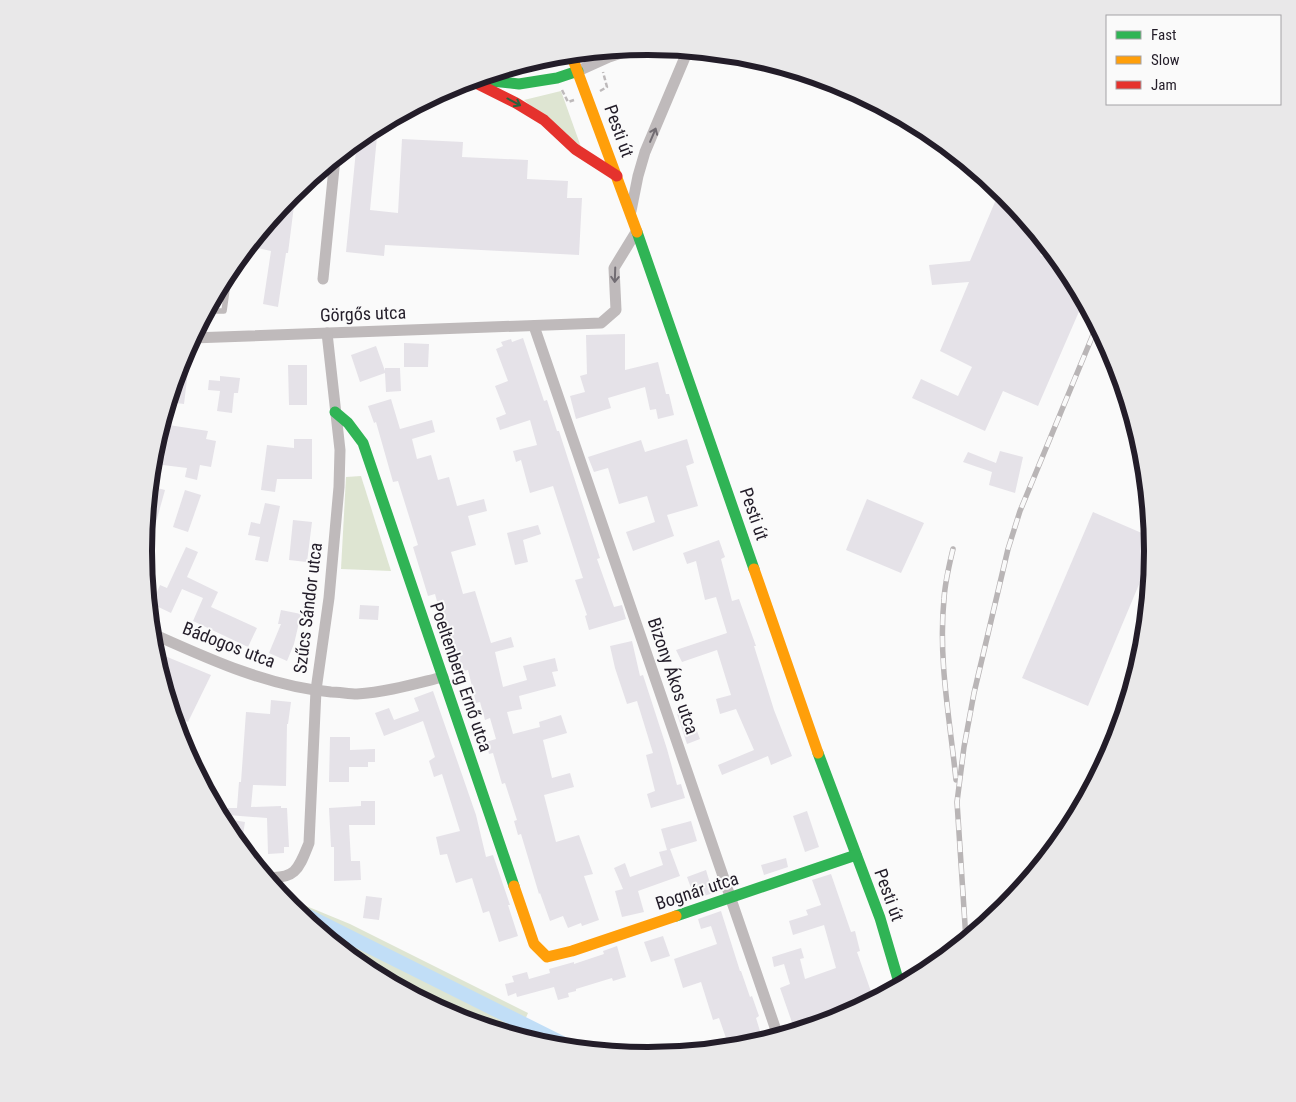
<svg xmlns="http://www.w3.org/2000/svg" width="1296" height="1102" viewBox="0 0 1296 1102" font-family="'Roboto Condensed',sans-serif">
<style>
.green{fill:#dee5d2}
.lines{fill:none;stroke-linecap:round;stroke-linejoin:round}
.canal{stroke:#c1def7;stroke-width:14}
.building{fill:#e5e2e8}
.path{stroke:#bebabb;stroke-width:2.5;stroke-dasharray:5 2.5;stroke-linecap:butt}
.lane{stroke:#bfbabb;stroke-width:5.5}
.street{stroke:#bfbabb;stroke-width:11}
.fast{stroke:#30b455;stroke-width:11}
.slow{stroke:#ff9f0a;stroke-width:11}
.jam{stroke:#e5322d;stroke-width:11}
.rail-casing{stroke:#b9b5b6;stroke-width:5.5}
.rail{stroke:#fafafa;stroke-width:4;stroke-dasharray:11;stroke-linecap:butt}
.oneway{stroke:#29613d}
.oneway2{stroke:#716c72}
.labels{text-anchor:middle;stroke-width:4;stroke-linejoin:round;paint-order:stroke}
.street-label{font-size:18px;fill:#231d29;stroke:#fafafa}
.rim{fill:none;stroke:#231d29;stroke-width:6}
</style>
<rect width="100%" height="100%" fill="#fafafa"/>
<g class="green">
<path d="M547,57L551,65L516,66Z"/>
<path d="M561,91L581,147L524,100Z"/>
<path d="M361,476L391,571L341,569L346,477Z"/>
<path d="M282,896L350,924L528,1013L518,1036L455,1017L367,971L291,908Z"/>
</g>
<g class="lines">
<path class="canal" d="M290,907L572,1048"/>
</g>
<g class="building">
<path d="M378,126L370,210L398,213L402,139L463,142L462,157L528,160L527,179L568,181L567,198H582L579,255L385,245L384,256L346,252L357,140Z"/>
<path d="M296,190L288,253H286L278,307L263,304L271,251L248,246Z"/>
<path d="M1000,190L1046,244L1040,255L1063,264L1068,271L1084,300L1038,406L1003,391L985,431L912,398L921,379L958,396L972,367L940,351L969,282L932,285L929,265L970,261Z"/>
<path d="M625,334V370L658,362L666,394H669L674,415L658,419L656,409L650,410L645,387L608,398L611,408L576,419L570,396L585,392L580,376L587,374L586,335Z"/>
<path d="M523,338L544,401L547,400L557,431H559L600,558L597,559L614,607L622,605L626,619L589,630L585,616L587,615L575,580L583,578L553,486L530,493L521,460L516,462L513,451L537,445L530,420L500,430L496,418L506,414L495,386L508,381L496,349L503,346L501,342L511,339L512,342Z"/>
<path d="M404,343L429,344L428,367H404Z"/>
<path d="M188,345L191,346L184,404L168,402L182,358Z"/>
<path d="M376,346L385,371V368H400L401,391L386,392L385,373L360,382L351,355Z"/>
<path d="M288,365H307V405H289Z"/>
<path d="M220,376L240,378L238,393H234L232,413L217,411L220,391L208,390L209,380L220,381Z"/>
<path d="M391,399L400,429L432,420L435,432L412,439L417,459L431,455L438,480L449,477L457,506L484,499L487,511L468,516L476,545L451,552L463,594L475,591L491,643L511,637L514,647L495,652L503,687L527,680L523,666L555,658L558,671L552,672L556,686L519,696L522,709L507,712L513,734L540,727L539,722L561,715L567,733L543,740L552,778L570,773L574,787L544,795L556,842L579,835L593,874L584,876L599,920L582,926L581,923L568,928L563,916L550,921L540,893L539,894L521,834L518,835L514,821L517,820L505,783L502,784L493,753L489,754L486,742L496,739L490,718L485,720L480,702L476,703L468,670L461,672L453,647L450,648L435,594L428,596L413,547L418,545L398,481L393,482L376,422L374,423L368,406Z"/>
<path d="M162,424L208,431L206,439L216,441L211,467L200,465L197,480L185,477L187,468L155,464Z"/>
<path d="M294,439H312V479H277L275,492L261,490L267,445L294,448Z"/>
<path d="M687,439L694,463L686,466L698,506L667,515L674,536L633,551L626,532L655,522L647,496L619,504L608,468L594,472L588,457L641,440L645,452Z"/>
<path d="M1000,451L1023,457L1015,493L989,485L992,472L963,462L968,452L996,463Z"/>
<path d="M150,486L165,490L150,544L144,543Z"/>
<path d="M185,490L201,495L188,532L173,527Z"/>
<path d="M867,499L924,523L901,573L846,550Z"/>
<path d="M265,503L280,506L268,562L255,560L260,537L248,535L251,522L260,524Z"/>
<path d="M1093,512L1151,537L1153,551L1088,706L1022,678Z"/>
<path d="M293,520L312,522L307,562L289,560Z"/>
<path d="M538,525L541,534L523,540L528,562L515,565L507,533Z"/>
<path d="M719,540L725,557L721,559L732,601L739,599L756,646H754L774,710L792,756L771,765L768,756L722,775L718,765L754,750L736,709L720,714L716,699L731,695L717,650L682,662L676,650L727,633L716,597L705,600L696,561L687,564L683,553Z"/>
<path d="M186,547L198,552L187,577L218,592L211,607L257,628L248,647L193,621L203,598L182,589L171,613L152,604L160,585L167,588Z"/>
<path d="M360,605L379,606L378,620L359,619Z"/>
<path d="M281,610L301,614L294,644L287,661L269,653L281,624H278Z"/>
<path d="M632,641L640,676L643,675L667,749L677,785L681,784L685,798L651,808L647,794L655,791L646,755L653,753L637,701L627,704L615,668L610,646Z"/>
<path d="M160,654L211,675L188,722L173,715L157,662Z"/>
<path d="M433,691L476,815L486,857L493,855L510,905H508L518,936L499,942L489,911L483,913L472,878L456,883L447,854L440,855L436,837L460,831L442,774L434,777L429,761L435,757L423,721L384,736L375,713L389,708L394,720L419,711L414,698Z"/>
<path d="M271,700L291,702L288,724H287L286,786L253,785L251,807L281,806V808H287L289,847H284V853L268,854L267,818L228,815V808H237L239,782H241L246,712L270,714Z"/>
<path d="M689,710L700,739L687,744L677,714Z"/>
<path d="M330,737H350V750L375,749V762H368V767H349V782H329Z"/>
<path d="M361,801H375V825H349L351,861H360L361,880L334,881V847H331L329,808L361,806Z"/>
<path d="M807,811L819,847L805,852L793,816Z"/>
<path d="M221,818L245,822L242,841L235,840Z"/>
<path d="M691,821L697,841L670,849L680,876L638,891L644,912L622,917L615,891L623,889L614,868L625,863L630,877L663,865L659,852L667,850L661,829Z"/>
<path d="M786,858L788,867L764,875L761,865Z"/>
<path d="M706,870L713,893L695,899L687,877Z"/>
<path d="M831,874L851,932L855,931L860,951L857,952L874,1000L841,1017L795,1031L780,988L790,984L784,964L774,967L772,957L801,948L804,958L800,959L805,979L836,968L824,925L793,935L789,921L808,915L806,910L821,905L812,880Z"/>
<path d="M366,896L382,898L379,920L363,918Z"/>
<path d="M721,911L740,971H741L750,997L752,996L759,1016L756,1018L763,1041L746,1046L742,1047L741,1043L725,1048L722,1039L726,1038L719,1018L713,1020L701,982L683,988L674,959L717,944L711,926L701,929L698,919Z"/>
<path d="M663,936L670,956L651,962L644,942Z"/>
<path d="M617,946L626,977L613,981L612,978L576,989V991L568,993L569,997L558,1000L554,987L517,997L516,993L508,996L505,984L514,982L512,976L527,972L529,979L550,973L549,969L574,962V964L604,954L603,951Z"/>
</g>
<g class="lines">
<g class="path">
<path d="M549,56L552,64"/>
<path d="M562,90L568,102L574,100"/>
<path d="M600,91L607,87L603,72"/>
</g>
<g class="lane">
<path d="M322,169L334,170"/>
<path d="M207,311H224L230,268"/>
</g>
<g class="street">
<path d="M578,71L609,57L639,47"/>
<path d="M631,211L638,176L645,152L688,50"/>
<path d="M323,279L335,158"/>
<path d="M534,326L778,1036"/>
<path d="M192,338L601,323L616,310L614,268L636,232"/>
<path d="M151,633C209,659 267,686 331,692C339,692 349,694 357,694C387,692 414,684 443,677"/>
<path d="M266,877C296,880 299,868 309,843L316,690L329,598L339,487L340,450L327,333"/>
</g>
<g class="fast">
<path d="M473,79L519,84L557,78L578,71"/>
<path d="M637,232L754,569"/>
<path d="M335,412L348,423L363,443L514,886"/>
<path d="M818,753L880,918L900,986"/>
<path d="M676,916L856,855"/>
</g>
<g class="slow">
<path d="M571,54L637,232"/>
<path d="M754,569L818,753"/>
<path d="M514,886L534,944L547,957L572,951L676,916"/>
</g>
<path class="jam" d="M470,80L516,103L544,120L575,149L617,176"/>
<g class="rail-casing">
<g id="rail">
<path d="M953,549C949,566 945,582 944,599C938,660 950,720 956,780"/>
<path d="M966,940L957,802L964,747L974,693L1008,549L1020,511L1097,325"/>
</g>
</g>
<use href="#rail" class="rail"/>
</g>
<defs><path id="oneway-shaft" d="M-6 0H5M1.5-3L5.5 0L1.5 3" fill="none" stroke-width="1.6" stroke-linecap="round" stroke-linejoin="round" transform="scale(1.25)"/></defs>
<use class="oneway" href="#oneway-shaft" transform="translate(514 102) rotate(28)"/>
<g class="oneway2">
<use href="#oneway-shaft" transform="translate(653 135) rotate(-67)"/>
<use href="#oneway-shaft" transform="translate(615 275) rotate(92)"/>
</g>
<g class="labels">
<g class="street-label">
<text transform="translate(619 131) rotate(70)" y="6">Pesti út</text>
<text transform="translate(363 314) rotate(-2)" y="6">Görgős utca</text>
<text transform="translate(754 514) rotate(71)" y="6">Pesti út</text>
<text transform="translate(308 608) rotate(-83)" y="6">Szűcs Sándor utca</text>
<text transform="translate(229 645) rotate(21)" y="6">Bádogos utca</text>
<text transform="translate(673 676) rotate(71)" y="6">Bizony Ákos utca</text>
<text transform="translate(461 677) rotate(71)" y="6">Poeltenberg Ernő utca</text>
<text transform="translate(697 891) rotate(-18)" y="6">Bognár utca</text>
<text transform="translate(889 895) rotate(70)" y="6">Pesti út</text>
</g>
</g>
<path d="M0 0H1296V1102H0ZM152 551a496 496 0 1 1 992 0a496 496 0 1 1-992 0Z" fill="#e9e8e9" fill-rule="evenodd"/>
<path class="rim" d="M152 551a496 496 0 1 1 992 0a496 496 0 1 1-992 0Z"/>
<rect x="1106" y="15" width="175" height="90" fill="#fafafa" stroke="#a4a2a6"/>
<rect x="1116" y="31" width="25" height="8" fill="#30b455" stroke="#a4a2a6"/>
<text x="1151" y="40" font-size="15" fill="#231d29">Fast</text>
<rect x="1116" y="56" width="25" height="8" fill="#ff9f0a" stroke="#a4a2a6"/>
<text x="1151" y="65" font-size="15" fill="#231d29">Slow</text>
<rect x="1116" y="81" width="25" height="8" fill="#e5322d" stroke="#a4a2a6"/>
<text x="1151" y="90" font-size="15" fill="#231d29">Jam</text>
</svg>
